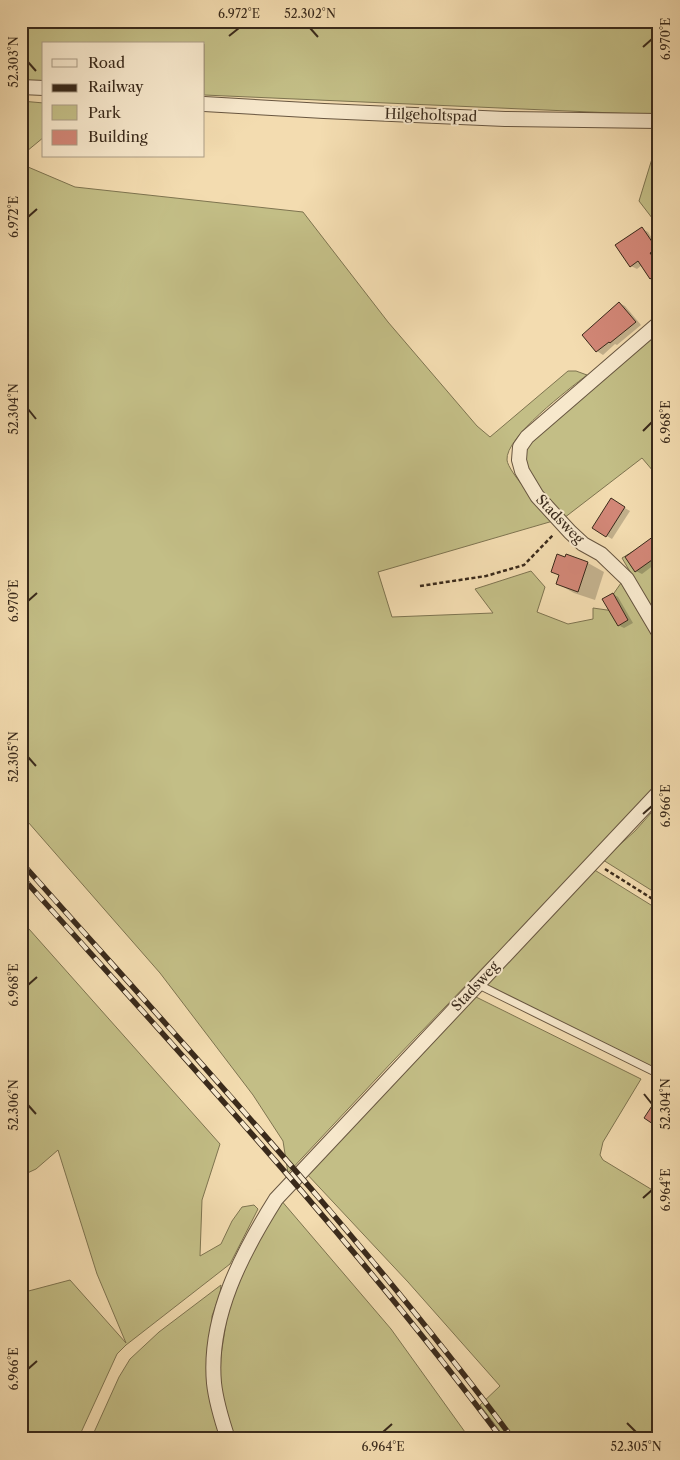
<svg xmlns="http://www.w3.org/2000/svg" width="680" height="1460" viewBox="0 0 680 1460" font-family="'Libre Caslon Text',serif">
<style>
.green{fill:#c3be86;stroke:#7e7450}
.shadow{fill:#0003}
.building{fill:#d28777;stroke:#3a2a1b}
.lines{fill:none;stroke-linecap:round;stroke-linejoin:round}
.service-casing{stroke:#685640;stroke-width:9}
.minor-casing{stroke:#685640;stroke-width:16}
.path{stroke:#3a2a1b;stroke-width:2.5;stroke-dasharray:4 2.5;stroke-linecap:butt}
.service{stroke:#f7e8cc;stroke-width:7}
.minor{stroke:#f7e8cc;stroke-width:14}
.rail-casing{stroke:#3a2a1b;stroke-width:5.5}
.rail{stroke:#f7e8cc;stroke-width:4;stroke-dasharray:11;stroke-linecap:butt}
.ticks{fill:none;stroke:#3a2a1b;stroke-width:2}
.labels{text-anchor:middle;stroke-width:4;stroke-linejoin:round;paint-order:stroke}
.street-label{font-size:14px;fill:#3a2a1b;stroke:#f7e8cc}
.neatline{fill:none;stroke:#3a2a1b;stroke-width:2}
.ticks-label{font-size:12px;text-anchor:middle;fill:#3a2a1b}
</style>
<rect width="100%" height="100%" fill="#f3dcb0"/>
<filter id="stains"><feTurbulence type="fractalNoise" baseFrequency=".004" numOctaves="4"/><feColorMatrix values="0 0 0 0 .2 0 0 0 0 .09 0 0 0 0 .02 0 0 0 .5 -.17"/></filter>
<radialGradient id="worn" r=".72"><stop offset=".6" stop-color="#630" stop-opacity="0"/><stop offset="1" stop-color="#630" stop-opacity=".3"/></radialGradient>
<g class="green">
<path d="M21,21H659V115L204,95V44H44V83H21Z"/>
<path d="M21,101L44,103V137L21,156Z"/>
<path d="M659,136V227L639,201Z"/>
<path d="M21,164L75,187L303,212L388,322L477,426L490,437L568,371H576L587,375C569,389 505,437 507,460C508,472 543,509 553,521L378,572L392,617L493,613L475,589L531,571L545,587L537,612L568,624L593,619V608L621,612L612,596L621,583L659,647V785L392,1062L288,1173L283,1141L253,1095L160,973L21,814Z"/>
<path d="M659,330V478L642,458L564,518L526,471L522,463L527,444Z"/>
<path d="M659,536V621L622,558Z"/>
<path d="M659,804V895L603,860L635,831Z"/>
<path d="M593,869L659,910V1072L627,1054L484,986Z"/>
<path d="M21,920L220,1144L202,1200L200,1256L221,1244L232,1221L242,1207L254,1205L258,1209L230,1264L126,1345L117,1354L78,1439H21V1293L70,1280L126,1343L97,1274L58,1150L36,1169L21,1176Z"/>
<path d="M474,996L641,1079L603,1142L600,1155L603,1160L659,1194V1439H506L480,1405L500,1386L408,1282L305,1172Z"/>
<path d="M280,1199L391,1329L470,1439H230L220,1382L221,1355L230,1298L242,1263Z"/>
<path d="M221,1285L220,1294L212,1316L211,1358L215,1420L220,1439H91L119,1377L130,1359L159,1332Z"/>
</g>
<g class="shadow">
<path d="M642,229L648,232L659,249V254L655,257L659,262V280L657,281L651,278L642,265L637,269L631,266Z"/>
<path d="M619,303L625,306L641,325L617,345L615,344L603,355L597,351L584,336Z"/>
<path d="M611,500L630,511L612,539L593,528Z"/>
<path d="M654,538L659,540V561L642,574L636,571Z"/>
<path d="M567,556L588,563L604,572L595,600L574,593L558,584Z"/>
<path d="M613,594L618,597L633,623L624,628L618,625Z"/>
</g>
<g class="building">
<path d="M642,227L657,249L650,253L659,265V273L650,279L638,261L630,267L615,245Z"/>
<path d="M619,302L636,322L610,343L609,342L596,352L582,335Z"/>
<path d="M611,498L625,507L606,537L592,528Z"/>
<path d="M654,536L659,543V555L635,572L625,557Z"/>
<path d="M557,554L565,557L566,554L588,562L578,592L556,584L559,575L551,572Z"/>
<path d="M613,593L628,620L618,626L602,599Z"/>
<path d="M659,1095V1128L644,1118Z"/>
</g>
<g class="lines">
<g class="service-casing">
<path id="service" d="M477,984L659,1074"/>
</g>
<g class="minor-casing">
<g id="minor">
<path d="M21,87L44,88"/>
<path d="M204,104L324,111L505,119L659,121"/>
<path d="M659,323L527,437L520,447L519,460L522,471L537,496L570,532L583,544L601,554L627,579L659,633"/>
<path d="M228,1439C222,1421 216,1402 214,1383C208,1317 242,1253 276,1199L659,792"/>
</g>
</g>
<g class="path">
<path d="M420,586L486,576L524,565L553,535"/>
<path d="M605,869L659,903"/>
</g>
<use href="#service" class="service"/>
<use href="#minor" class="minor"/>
<g class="rail-casing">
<g id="rail">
<path d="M21,862C189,1051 362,1236 513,1439"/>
<path d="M21,876C186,1060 354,1241 502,1439"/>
</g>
</g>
<use href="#rail" class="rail"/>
</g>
<path class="ticks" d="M310,28L318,37M229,36L239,28M643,47L652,39M28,62L36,71M28,217L37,209M28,409L36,419M643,431L652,422M28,601L37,593M28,757L36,766M643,814L652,806M28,985L37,977M644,1094L652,1104M28,1105L36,1114M643,1198L652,1190M28,1369L37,1361M627,1423L636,1432M383,1432L392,1424"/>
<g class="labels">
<g class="street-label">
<text transform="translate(431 115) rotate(2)" y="5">Hilgeholtspad</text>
<text transform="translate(560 519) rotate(46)" y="5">Stadsweg</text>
<text transform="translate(475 986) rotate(-47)" y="5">Stadsweg</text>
</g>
</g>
<rect width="680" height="1460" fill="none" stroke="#f3dcb0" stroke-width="55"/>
<rect x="42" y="42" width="162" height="115" fill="#f7e8cc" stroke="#ab9c85"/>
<rect x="52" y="59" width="25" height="8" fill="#f7e8cc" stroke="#ab9c85"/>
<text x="88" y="68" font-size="15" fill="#3a2a1b">Road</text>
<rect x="52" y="84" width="25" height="8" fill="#3a2a1b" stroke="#ab9c85"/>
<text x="88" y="92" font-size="15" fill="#3a2a1b">Railway</text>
<rect x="52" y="105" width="25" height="15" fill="#c3be86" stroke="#ab9c85"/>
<text x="88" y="118" font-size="15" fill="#3a2a1b">Park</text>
<rect x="52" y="130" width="25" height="15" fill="#d28777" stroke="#ab9c85"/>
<text x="88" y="142" font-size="15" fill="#3a2a1b">Building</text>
<rect x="28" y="28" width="624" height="1404" class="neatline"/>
<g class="ticks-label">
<text x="239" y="18">6.972°E</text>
<text x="310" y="18">52.302°N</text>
<text transform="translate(666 39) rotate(-90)" y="4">6.970°E</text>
<text transform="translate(14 62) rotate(-90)" y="4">52.303°N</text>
<text transform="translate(14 217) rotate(-90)" y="4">6.972°E</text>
<text transform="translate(14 409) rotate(-90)" y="4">52.304°N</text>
<text transform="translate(666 422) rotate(-90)" y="4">6.968°E</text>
<text transform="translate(14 601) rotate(-90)" y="4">6.970°E</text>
<text transform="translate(14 757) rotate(-90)" y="4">52.305°N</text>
<text transform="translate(666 806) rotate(-90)" y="4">6.966°E</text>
<text transform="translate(14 985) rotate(-90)" y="4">6.968°E</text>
<text transform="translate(666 1104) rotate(-90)" y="4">52.304°N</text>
<text transform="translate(14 1105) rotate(-90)" y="4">52.306°N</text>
<text transform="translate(666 1190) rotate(-90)" y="4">6.964°E</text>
<text transform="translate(14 1369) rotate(-90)" y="4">6.966°E</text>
<text x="383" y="1451">6.964°E</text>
<text x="636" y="1451">52.305°N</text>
</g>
<rect width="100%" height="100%" filter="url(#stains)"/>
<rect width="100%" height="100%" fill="url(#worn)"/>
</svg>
